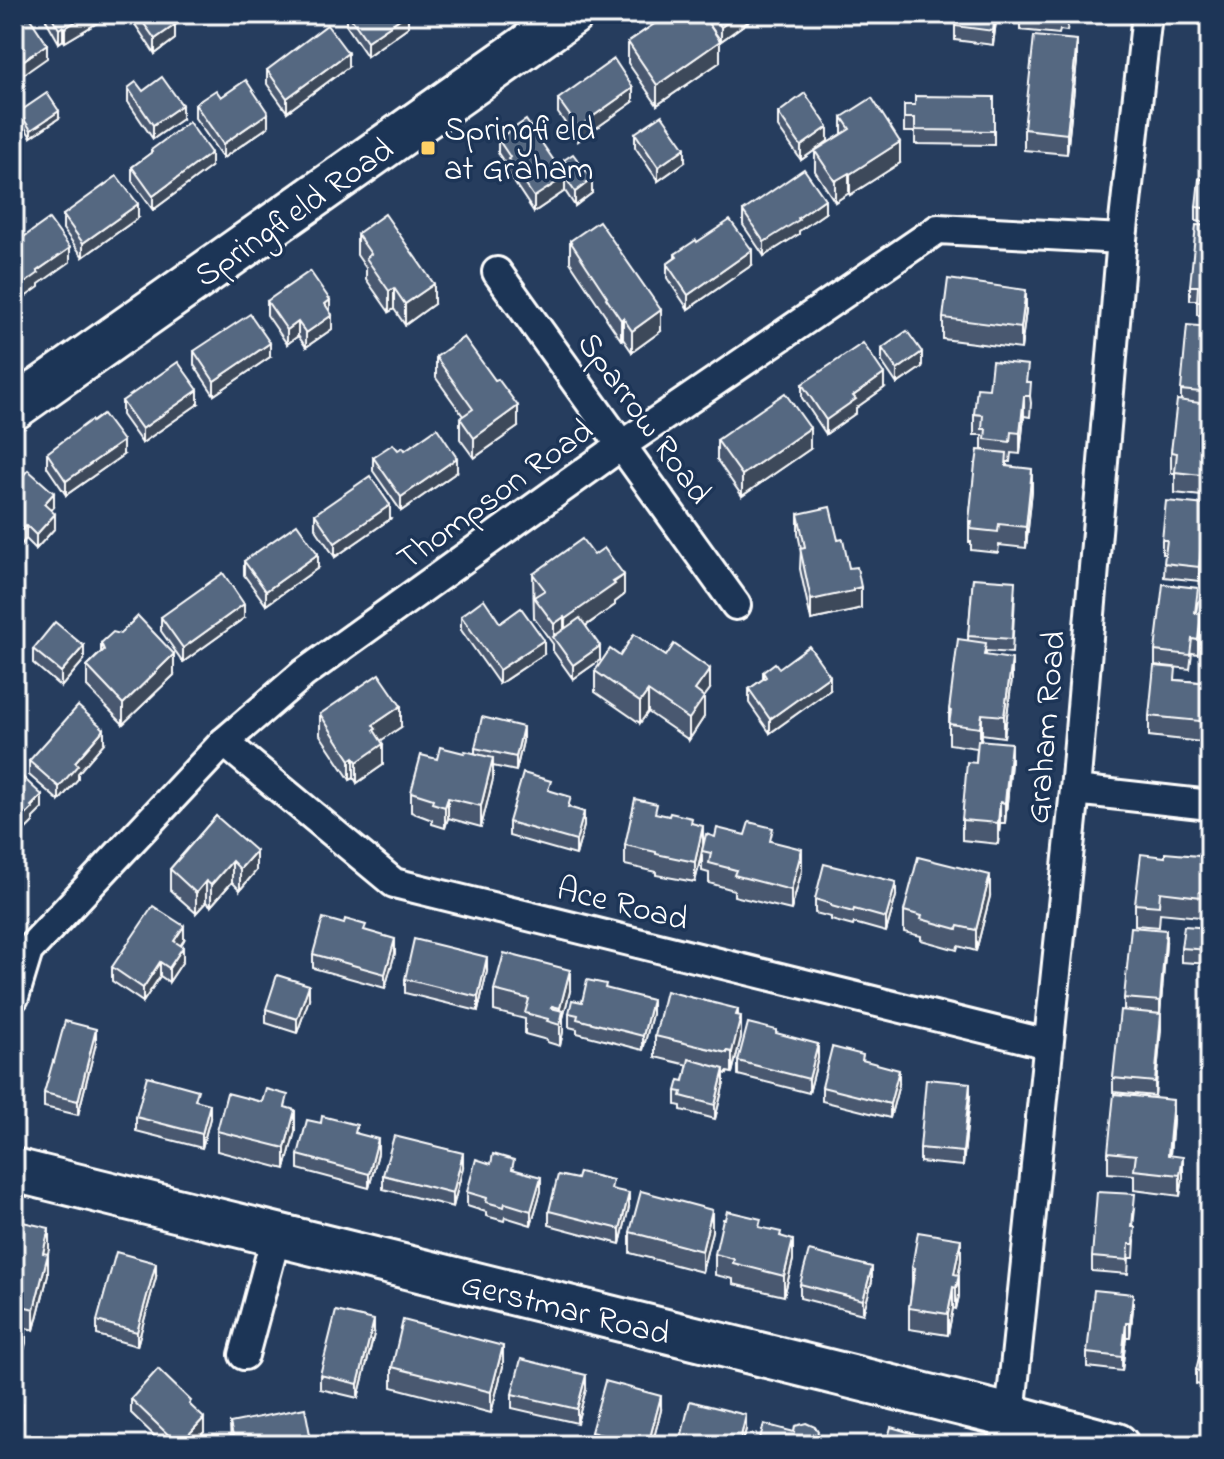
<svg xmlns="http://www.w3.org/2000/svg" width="1224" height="1459" viewBox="0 0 1224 1459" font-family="'Indie Flower',sans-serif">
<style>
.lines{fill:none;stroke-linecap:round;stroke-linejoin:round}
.street-casing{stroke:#fff;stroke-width:34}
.secondary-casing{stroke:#fff;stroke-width:48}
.street{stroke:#1d3557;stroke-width:28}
.secondary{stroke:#1d3557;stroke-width:42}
.wall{fill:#49596f;stroke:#fff;stroke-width:2}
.shaded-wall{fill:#3c485a;stroke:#fff;stroke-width:2}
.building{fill:#556781;stroke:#fff;stroke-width:2}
.poi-dot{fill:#ffd166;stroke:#1d3557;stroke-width:3}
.labels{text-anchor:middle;stroke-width:7;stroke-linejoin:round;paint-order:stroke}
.poi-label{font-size:34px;fill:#fff;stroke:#1d3557;text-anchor:start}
.street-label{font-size:34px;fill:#fff;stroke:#1d3557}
</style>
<rect width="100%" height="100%" fill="#263d5e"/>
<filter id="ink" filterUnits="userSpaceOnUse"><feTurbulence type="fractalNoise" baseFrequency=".0125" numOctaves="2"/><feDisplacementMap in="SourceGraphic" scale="16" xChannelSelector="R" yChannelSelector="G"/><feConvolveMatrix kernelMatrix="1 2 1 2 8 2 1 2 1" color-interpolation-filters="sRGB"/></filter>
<g filter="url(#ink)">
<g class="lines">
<g class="street-casing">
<g id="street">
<path d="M497,272L736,605"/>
<path d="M224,742L394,883L1048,1044"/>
<path d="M1075,790L1210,805"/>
<path d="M14,997L28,951L224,742L303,674L622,445L938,229L1122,239"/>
<path d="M244,1355L276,1236"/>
<path d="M1003,1445L1010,1416L1075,790L1122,239L1147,14"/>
</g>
</g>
<g class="secondary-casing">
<g id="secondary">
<path d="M14,408L572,14"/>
<path d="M14,1170L1010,1416L1117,1445"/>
</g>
</g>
<use href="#street" class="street"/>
<use href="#secondary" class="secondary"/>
</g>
<g class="wall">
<path d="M46,14H112L65,42L63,40L59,43L46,20Z"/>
<path d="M128,14H194L175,25V39L155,54Z"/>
<path d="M346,14H408V27L367,56L346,25Z"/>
<path d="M669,14H759L721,41L711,27L720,62L657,105L628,63V42Z"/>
<path d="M997,14L993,45L955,40V26Z"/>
<path d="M1020,14H1069L1067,31L1060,30L1059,34L1020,30Z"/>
<path d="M1077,61L1067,154L1024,150V129Z"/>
<path d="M348,67L287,112L267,84V70Z"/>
<path d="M128,88L143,91L182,119L153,139L128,102Z"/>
<path d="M221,97L268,127L223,158L195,118V104Z"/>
<path d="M994,97V145L915,144V132H904V105H915Z"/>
<path d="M558,99L633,102L578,141L558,113Z"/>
<path d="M19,112L59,118L31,137L19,119Z"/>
<path d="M778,113L828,141L801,160L778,127Z"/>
<path d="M842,117L900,163L850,195L849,193L835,202L815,171V151L842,134Z"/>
<path d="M635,133L685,162L658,181L635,147Z"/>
<path d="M1210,137V223L1196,221V207L1204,179Z"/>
<path d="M498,139L564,175V160L592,193L575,206L565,191L534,212L508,173V168L498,153Z"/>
<path d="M151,150L211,167L153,210L132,181V167L151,153Z"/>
<path d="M743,211L825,213L799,231V234L764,256L743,225Z"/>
<path d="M63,215L138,218L83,257L63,229Z"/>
<path d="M1210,226V316L1197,315V300H1190V286Z"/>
<path d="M357,234L434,304L405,325L394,309L389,312L366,279V268L357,255Z"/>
<path d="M570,241L661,331L632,352L623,339L621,340L606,318V316L570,262Z"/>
<path d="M697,242L752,265L688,309L667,278V264L675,258V254Z"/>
<path d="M267,301L330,312L332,329L306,347L298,336L287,344L267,315Z"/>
<path d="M1026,310L1021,349L943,339V318Z"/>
<path d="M1210,327V407H1208V418H1210V497L1175,493V473H1171V452L1181,400V390Z"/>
<path d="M882,348L922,367L897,384L882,362Z"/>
<path d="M194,351L270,357L214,395L194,365Z"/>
<path d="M436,357L518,427L474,458L460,439V418L463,416L436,378Z"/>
<path d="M1028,382L1031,403L1030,417L1024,416L1020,454L1011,453L1010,462H1007V466L1032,490L1026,548L999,545L998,553L971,550V542H969V521L976,464L985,451V450H982V435H974V414L989,389Z"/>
<path d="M802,384L884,388L856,408V413L826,434L802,398Z"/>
<path d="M122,401L198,404L142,443L122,415Z"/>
<path d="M717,440L810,449L742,496L717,460Z"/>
<path d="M398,450H405L457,472L401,511L373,471V457Z"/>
<path d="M47,453L123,455L66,495L47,467Z"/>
<path d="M14,482L54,507L51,510L55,528L36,549L26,539Z"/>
<path d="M315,514L390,519L335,557L315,528Z"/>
<path d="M798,514L838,540L849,568L861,608L853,610V611L811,620L800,569L801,548L798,534Z"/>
<path d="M1206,519L1199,581L1164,577L1165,554H1162V540Z"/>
<path d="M244,561L318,568L266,605L244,575Z"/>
<path d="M533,574L624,595L615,602V605L586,626L600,660L573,679L553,651V644L534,618Z"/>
<path d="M973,578L1015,595L1012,653L986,651V655L1012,679L1004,737L982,734L981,740L1011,763L1005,823H1000L998,844L962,840V820L976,763L977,748L949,744V710L968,640Z"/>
<path d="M1198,602L1196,613L1201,628L1198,654L1192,653L1190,669L1155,665V651Z"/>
<path d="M461,616L500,623L544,654L499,684L461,630Z"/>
<path d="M161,617L244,618L183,662L161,631Z"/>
<path d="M101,643L174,675L123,724L87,687V666L101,652Z"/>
<path d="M33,649L84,660L61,687L33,663Z"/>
<path d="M620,656L710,689L704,697V717L689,740L648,712L640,723L595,692V671Z"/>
<path d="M779,668L830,690L770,733L749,703V689L763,679V672Z"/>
<path d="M1176,680L1210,683V743L1149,736V716Z"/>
<path d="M320,714L401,727L381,740L383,765L357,783L354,778L350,780L320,735Z"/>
<path d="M523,741L516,771L493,766V779L481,827L448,818L445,828L432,824V820L411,812V792L437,759L464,753H475V748Z"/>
<path d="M104,743L78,773V779L59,801L29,775V761Z"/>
<path d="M551,791L571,808L584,826L576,855L509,836V822Z"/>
<path d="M657,814L692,823L703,844L715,837L773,842L802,870L791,910L734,896V890L709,883V873L702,871V854L695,882L656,875V872L625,865V845Z"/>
<path d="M216,816L256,871L240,890L232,882L211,906L206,902L196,913L170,890V869Z"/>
<path d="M1165,857H1210V918L1160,913L1159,927L1135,925V904Z"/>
<path d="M896,896L886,932L854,923L853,926L831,920V917L815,913V899Z"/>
<path d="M990,896L976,951L958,946L957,950L921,940V936L904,932V911Z"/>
<path d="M1210,928V964L1181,962V948Z"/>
<path d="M366,931L395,953L385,988L313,968V954Z"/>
<path d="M184,940L181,945L183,961L169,982L160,976L143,1002L112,981V967Z"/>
<path d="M1166,944L1160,1014L1161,1028L1155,1096L1113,1092V1078L1124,1010V998Z"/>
<path d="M487,971L478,1011L405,993V979Z"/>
<path d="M606,989L652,1014L643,1050L577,1033V1029L569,1027V1013L582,1002Z"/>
<path d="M494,990L570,991L563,1018V1032L560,1046L547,1042V1040L525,1034V1019L494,1011Z"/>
<path d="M309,999L297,1033L266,1023V1009Z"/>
<path d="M738,1015L741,1037L732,1073L727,1072V1074L724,1073V1083L715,1119L681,1110V1106L676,1105V1091L684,1081L688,1065L655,1057V1036Z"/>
<path d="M776,1033L818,1058L809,1093L738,1075V1061Z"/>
<path d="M96,1043L78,1115L44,1107V1093L54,1062Z"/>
<path d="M899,1084L890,1118L822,1101V1087Z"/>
<path d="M970,1097L963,1166L920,1162V1148Z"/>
<path d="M288,1108L295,1131L285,1169L217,1151V1131Z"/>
<path d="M136,1117L210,1118L202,1148L136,1131Z"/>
<path d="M1173,1121L1170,1155L1183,1178L1180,1196L1134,1190V1175L1108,1173V1152Z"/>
<path d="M357,1133L378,1153L369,1188L298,1169V1155Z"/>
<path d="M463,1167L453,1207L383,1189V1175Z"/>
<path d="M514,1169L541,1191L531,1225L505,1217L504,1221L486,1216V1212L467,1206V1192Z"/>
<path d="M629,1207L620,1244L549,1225V1211Z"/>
<path d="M1135,1209L1133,1227L1135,1241L1134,1258H1129L1128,1274L1092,1271V1257Z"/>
<path d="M14,1220L49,1249L47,1254L48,1275L34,1330L14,1325Z"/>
<path d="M761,1228L781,1236L793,1260L784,1296L733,1284V1279L715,1275V1254Z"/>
<path d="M712,1231L702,1272L630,1253V1232Z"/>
<path d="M961,1260L958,1275L959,1296L956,1309L953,1308L948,1335L909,1329V1308L912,1287V1267Z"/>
<path d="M156,1277L137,1346L97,1335V1321Z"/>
<path d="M872,1281L863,1314L800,1298V1284Z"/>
<path d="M1133,1308L1130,1337H1126L1122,1371L1087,1367V1353Z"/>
<path d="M1210,1330V1387L1196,1384V1370Z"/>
<path d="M374,1334L358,1398L320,1389V1375Z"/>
<path d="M503,1366L491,1413L392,1387V1367Z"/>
<path d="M586,1389L577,1423L512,1408V1394Z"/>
<path d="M131,1399L191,1406L204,1432L192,1445H164L131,1413Z"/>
<path d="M661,1410L652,1445H591V1432Z"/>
<path d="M230,1423L312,1445H231Z"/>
<path d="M746,1429L742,1445H681V1438Z"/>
</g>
<g class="shaded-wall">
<path d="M88,14H112L65,42V28Z"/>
<path d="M173,14H194L173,26Z"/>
<path d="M407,14H408V27L367,56V41Z"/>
<path d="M739,14H759L721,41V27Z"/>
<path d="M995,14H997L993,45V31Z"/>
<path d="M175,25V39L155,54V39Z"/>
<path d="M63,26V40L59,43V29Z"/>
<path d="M1077,40V61L1067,154V134Z"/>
<path d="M720,41V62L657,105V85Z"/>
<path d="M47,44V58L14,81V67Z"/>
<path d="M348,53V67L287,112V98Z"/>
<path d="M633,88V102L578,141V127Z"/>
<path d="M182,105V119L153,139V125Z"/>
<path d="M59,111V118L31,137V130Z"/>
<path d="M268,113V127L223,158V144Z"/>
<path d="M828,127V141L801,160V146Z"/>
<path d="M900,142V163L850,195V174Z"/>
<path d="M685,148V162L658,181V167Z"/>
<path d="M211,153V167L153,210V196Z"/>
<path d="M849,173V193L835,202V181Z"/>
<path d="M565,177V191L534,212V197Z"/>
<path d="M592,179V193L575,206V192Z"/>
<path d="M825,199V213L799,231V234L764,256V242Z"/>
<path d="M138,204V218L83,257V243Z"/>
<path d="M70,248V262L39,284V287L14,305V291L37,271Z"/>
<path d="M752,250V265L688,309V295Z"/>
<path d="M434,284V304L405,325V304Z"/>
<path d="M394,288V309L389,312V291Z"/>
<path d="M1026,290V310L1021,349V328Z"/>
<path d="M330,300V314L325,304Z"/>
<path d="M661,310V331L632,352V331Z"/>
<path d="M332,315V329L306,347V333Z"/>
<path d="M623,318V339L621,340V320Z"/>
<path d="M298,322V336L287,344V330Z"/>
<path d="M270,343V357L214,395V381Z"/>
<path d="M922,352V367L897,384V370Z"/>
<path d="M884,374V388L856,408V413L826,434V420L853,396Z"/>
<path d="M198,390V404L142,443V429Z"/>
<path d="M1024,396V416L1020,454V433Z"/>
<path d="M518,406V427L474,458V438Z"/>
<path d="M810,428V449L742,496V475Z"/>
<path d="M123,441V455L66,495V481Z"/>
<path d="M457,458V472L401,511V497Z"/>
<path d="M1032,469V490L1026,548V527Z"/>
<path d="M54,493V507L44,518V504Z"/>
<path d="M390,505V519L335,557V543Z"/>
<path d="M1206,505V519L1199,581V567Z"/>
<path d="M55,514V528L36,549V535Z"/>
<path d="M26,525V539L14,553V539Z"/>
<path d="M318,554V568L266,605V591Z"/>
<path d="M624,575V595L615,602V605L565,640V619Z"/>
<path d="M861,587V608L853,610V611L811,620V600Z"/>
<path d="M244,604V618L183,662V648Z"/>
<path d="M1201,614V628L1198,654V640Z"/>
<path d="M564,617V638H554V624Z"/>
<path d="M544,640V654L499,684V670Z"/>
<path d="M84,646V660L61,687V672Z"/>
<path d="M600,646V660L573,679V665Z"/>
<path d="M174,654V675L123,724V704Z"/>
<path d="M1012,659V679L1004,737V716Z"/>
<path d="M710,669V689L704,697V717L689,740V719L695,690Z"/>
<path d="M830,676V690L770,733V719Z"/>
<path d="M648,691V712L640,723V702Z"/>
<path d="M401,706V727L376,744H383V765L357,783V762L373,725Z"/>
<path d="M982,714V734L980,748V728Z"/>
<path d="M523,727V741L516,771V757Z"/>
<path d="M104,729V743L78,773V779L59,801V787L75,762Z"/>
<path d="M1011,743V763L1005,823V803Z"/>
<path d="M354,757V778L350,780V760Z"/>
<path d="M493,758V779L481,827V806Z"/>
<path d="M42,795V809L33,818V822L14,841V827Z"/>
<path d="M448,798V818L445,828V807Z"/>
<path d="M1000,802V823L998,844V823Z"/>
<path d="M584,812V826L576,855V841Z"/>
<path d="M703,826V846L695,882V862Z"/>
<path d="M802,849V870L791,910V890Z"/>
<path d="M256,851V871L240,890V869Z"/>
<path d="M232,861V882L211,906V885Z"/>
<path d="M990,875V896L976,951V930Z"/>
<path d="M206,881V902L196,913V893Z"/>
<path d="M896,882V896L886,932V918Z"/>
<path d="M184,926V940L174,955V941Z"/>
<path d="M1166,930V944L1160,1015V1001Z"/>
<path d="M395,939V953L385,988V974Z"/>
<path d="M183,947V961L169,982V968Z"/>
<path d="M487,957V971L478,1011V997Z"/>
<path d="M160,962V976L143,1002V988Z"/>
<path d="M570,970V991L563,1018V1032L560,1046V1008Z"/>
<path d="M309,985V999L297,1033V1019Z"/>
<path d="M652,1000V1014L643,1050V1036Z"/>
<path d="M738,1009V1029L741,1016V1037L732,1073V1052Z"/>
<path d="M1161,1014V1028L1155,1096V1082Z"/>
<path d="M96,1029V1043L78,1115V1101Z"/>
<path d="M818,1044V1058L809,1093V1079Z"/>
<path d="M724,1069V1083L715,1119V1105Z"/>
<path d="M899,1070V1084L890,1118V1104Z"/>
<path d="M970,1083V1097L963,1166V1152Z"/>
<path d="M1173,1100V1121L1168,1175V1155Z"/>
<path d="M210,1104V1118L202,1148V1134Z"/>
<path d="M295,1110V1131L285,1169V1148Z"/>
<path d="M378,1139V1153L369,1188V1174Z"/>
<path d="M463,1153V1167L453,1207V1193Z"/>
<path d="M1183,1157V1178L1180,1196V1175Z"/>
<path d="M541,1177V1191L531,1225V1211Z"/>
<path d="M629,1193V1207L620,1244V1229Z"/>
<path d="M712,1210V1231L702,1272V1251Z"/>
<path d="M49,1228V1249L43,1273V1253Z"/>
<path d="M961,1239V1260L956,1288L954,1274Z"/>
<path d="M793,1240V1260L784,1296V1276Z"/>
<path d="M48,1254V1275L34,1330V1309Z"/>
<path d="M156,1263V1277L137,1346V1332Z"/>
<path d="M872,1267V1281L863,1314V1300Z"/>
<path d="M959,1275V1296L956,1309V1288Z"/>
<path d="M953,1287V1308L948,1335V1314Z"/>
<path d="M1133,1294V1308L1130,1337V1323Z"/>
<path d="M374,1320V1334L358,1398V1384Z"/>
<path d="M1126,1323V1337L1122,1371V1357Z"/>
<path d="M26,1329V1343L14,1387V1373Z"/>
<path d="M503,1346V1366L491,1413V1392Z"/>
<path d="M586,1375V1389L577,1423V1409Z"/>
<path d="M661,1396V1410L652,1445H648Z"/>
<path d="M23,1404V1418L15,1445V1434Z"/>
<path d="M746,1415V1429L742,1445H739Z"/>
<path d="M204,1418V1432L192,1445H179Z"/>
</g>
<g class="building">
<path d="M19,14H27L47,44L14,67V17Z"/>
<path d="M50,14H88L65,28L63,26L59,29Z"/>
<path d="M137,14H167L175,25L155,39Z"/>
<path d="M348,14H407L367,41Z"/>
<path d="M669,14H702L720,41L657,85L628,42Z"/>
<path d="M712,14H739L721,27Z"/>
<path d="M956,14H995L993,31L955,26Z"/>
<path d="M327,25L348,53L287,98L267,70Z"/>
<path d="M1034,36L1077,40L1067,134L1024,129Z"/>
<path d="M614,59L633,88L578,127L558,99Z"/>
<path d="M162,77L182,105L153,125L128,88L136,82L143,91Z"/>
<path d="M246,80L268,113L223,144L195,104L216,90L221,97Z"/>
<path d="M47,93L59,111L31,130L19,112Z"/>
<path d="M805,93L828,127L801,146L778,113Z"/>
<path d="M915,96L994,97V131L915,130V118H904V105H915Z"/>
<path d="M872,98L900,142L850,174L849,173L835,181L815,151L850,129L842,117Z"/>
<path d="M662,115L685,148L658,167L635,133Z"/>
<path d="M526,120L564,175L571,170L564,160L573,154L592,179L575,192L565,177L534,197L508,159L510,157L498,139Z"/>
<path d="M189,122L211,153L153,196L132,167L152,152L151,150Z"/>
<path d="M1208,136L1210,137V209L1196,207L1199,179H1204Z"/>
<path d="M804,169L825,199L798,218L799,220L764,242L743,211Z"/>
<path d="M117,176L138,204L83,243L63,215Z"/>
<path d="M385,214L434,284L405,304L394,288L389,291L366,258L371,254L357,234Z"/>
<path d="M49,219L70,248L37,271L39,273L14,291V244Z"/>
<path d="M730,220L752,250L688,295L667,264L677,257L675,254L696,240L697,242Z"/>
<path d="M599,221L661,310L632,331L623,318L621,320L606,298L607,297L570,241Z"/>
<path d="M1196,225L1210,226V302L1197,301L1198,286H1190Z"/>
<path d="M310,271L330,300L325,304L332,315L306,333L298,322L287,330L267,301Z"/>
<path d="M948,279L1026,290L1021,328L943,318Z"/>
<path d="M250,314L270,343L214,381L194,351Z"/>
<path d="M1187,325L1210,327V393L1181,390Z"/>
<path d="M907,331L922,352L897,370L882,348Z"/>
<path d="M464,337L495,380L498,379L518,406L474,438L460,418L473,409L436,357Z"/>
<path d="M863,343L884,374L853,396L856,399L826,420L802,384Z"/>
<path d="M992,361L1028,365L1026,382H1031L1030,396H1024L1020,433L1011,432L1010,442L985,439L986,429H982L983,415L974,414L977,388L989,389Z"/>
<path d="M178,362L198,390L142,429L122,401Z"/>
<path d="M785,393L810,428L742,475L717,440Z"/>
<path d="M1177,400L1208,404L1207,417L1210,418V476L1175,472L1177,453L1171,452Z"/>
<path d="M103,414L123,441L66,481L47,453L91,420L92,422Z"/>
<path d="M437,428L457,458L401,497L373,457L393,444L398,450L403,447L405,450Z"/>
<path d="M978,450L1007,453L1006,466L1032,469L1026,527L999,524L998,532L971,529L972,521H969L975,464H976Z"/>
<path d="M28,470L54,493L44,504L55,514L36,535L26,525L14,539V482L17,479L19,480Z"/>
<path d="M370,476L390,505L335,543L315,514Z"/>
<path d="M1166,501L1206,505L1199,567L1164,563L1167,540H1162Z"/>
<path d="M830,507L838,540L843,539L849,568L857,567L861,587L853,589V591L811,600L800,548L805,547L798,514Z"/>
<path d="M297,524L318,554L266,591L244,561Z"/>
<path d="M582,539L594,555L604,548L624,575L613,582L615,584L565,619L564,617L554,624L534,597L545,590L533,574Z"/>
<path d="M223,573L244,604L183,648L161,617Z"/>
<path d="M973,578L1015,581L1012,639L968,636Z"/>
<path d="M1163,584L1198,588L1195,613L1201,614L1198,640L1192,639L1190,655L1155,651Z"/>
<path d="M484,599L500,623L521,608L544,640L499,670L461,616Z"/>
<path d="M138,616L174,654L123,704L87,666L104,650L101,643L113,632L120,634Z"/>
<path d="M580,618L600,646L573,665L553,637Z"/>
<path d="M55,622L84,646L61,672L33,649Z"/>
<path d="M634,634L666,656L674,644L710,669L695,690L704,697L689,719L648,691L640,702L595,671L610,649L620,656Z"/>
<path d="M958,639L986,643L984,655L1012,659L1004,716L982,714L980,728L949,724L951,711L949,710Z"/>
<path d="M809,646L830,676L770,719L749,689L766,677L763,672L775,663L779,668Z"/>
<path d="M1154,666L1176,668L1175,680L1210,683V722L1149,716Z"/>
<path d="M379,674L401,706L373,725L376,729L374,730L383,744L357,762L354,757L350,760L320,714Z"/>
<path d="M78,706L104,729L75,762L78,765L59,787L29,761Z"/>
<path d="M482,717L523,727L516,757L475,748Z"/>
<path d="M978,740L1011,743L1005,803L1000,802L998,823L962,820L967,762L976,763Z"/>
<path d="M440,747L464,753L465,751L493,758L481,806L448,798L445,807L432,803L433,799L411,792L421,755L437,759Z"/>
<path d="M15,770L42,795L31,806L33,808L14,827Z"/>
<path d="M523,773L551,781L548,790L571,797L568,807L584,812L576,841L509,822Z"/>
<path d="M635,799L657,804L655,813L669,816L670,813L692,818L691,823L703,826L695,862L656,854V852L625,845Z"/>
<path d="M216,816L256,851L240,869L232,861L211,885L206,881L196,893L170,869Z"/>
<path d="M749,822L773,828L770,841L802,849L791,890L734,875L736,870L709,863L711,853L702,851L706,834L715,837L717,828L745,835Z"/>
<path d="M1165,853L1210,857V898L1160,892L1159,906L1135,904L1141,854L1165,857Z"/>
<path d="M918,857L990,875L976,930L958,926L957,929L921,919L922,916L904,911Z"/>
<path d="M824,864L896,882L886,918L854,909L853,912L831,906V904L815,899Z"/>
<path d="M153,906L184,926L174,941L183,947L169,968L160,962L143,988L112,967Z"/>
<path d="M323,918L344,924L345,919L366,925L364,930L395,939L385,974L313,954Z"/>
<path d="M1184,926L1210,928V950L1181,948Z"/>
<path d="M1131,927L1166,930L1160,1001L1124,998Z"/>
<path d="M414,939L487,957L478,997L405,979Z"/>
<path d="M504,953L570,970L560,1008L552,1006L551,1008L563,1011L560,1025L547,1021L548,1019L525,1013L529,999L494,990Z"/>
<path d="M277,975L309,985L297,1019L266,1009Z"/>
<path d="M587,980L606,984L605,988L652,1000L643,1036L577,1019L578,1015L569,1013L572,1000L582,1002Z"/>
<path d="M666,991L738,1009L736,1015L741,1016L732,1052L727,1051V1053L655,1036Z"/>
<path d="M1120,1010L1161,1014L1155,1082L1113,1078Z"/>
<path d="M65,1021L96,1029L78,1101L44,1093L53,1061L54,1062Z"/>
<path d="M748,1023L776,1030V1033L818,1044L809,1079L738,1061Z"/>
<path d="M832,1047L863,1055L862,1060L899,1070L890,1104L822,1087Z"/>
<path d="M689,1059L724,1069L715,1105L681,1096L682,1092L676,1091L679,1080L684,1081Z"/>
<path d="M147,1076L198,1090L195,1100L210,1104L202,1134L136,1117Z"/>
<path d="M926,1079L970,1083L963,1152L920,1148Z"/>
<path d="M266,1089L288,1095L285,1107L295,1110L285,1148L217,1131L227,1093L262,1102Z"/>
<path d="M1114,1094L1173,1100L1168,1155L1183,1157L1180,1175L1134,1170L1136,1155L1108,1152Z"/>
<path d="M322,1116L357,1125L355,1133L378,1139L369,1174L298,1155L307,1120L321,1123Z"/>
<path d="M394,1136L463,1153L453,1193L383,1175Z"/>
<path d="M493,1154L514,1160L512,1169L541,1177L531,1211L505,1203L504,1207L486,1202L487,1198L467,1192L476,1159L491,1164Z"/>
<path d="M579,1172L613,1180L611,1189L629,1193L620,1229L549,1211L558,1175L577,1179Z"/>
<path d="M641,1191L712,1210L702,1251L630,1232Z"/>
<path d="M1097,1192L1135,1194L1132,1227H1135L1134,1244H1129L1128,1260L1092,1257Z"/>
<path d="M727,1211L761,1219L759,1227L781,1232L780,1236L793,1240L784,1276L733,1263L734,1259L715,1254L723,1219H725Z"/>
<path d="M14,1220L49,1228L43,1253L48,1254L34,1309L14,1304Z"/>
<path d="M918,1232L961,1239L954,1274L959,1275L956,1288L953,1287L948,1314L909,1308L915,1268L912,1267Z"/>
<path d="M809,1251L872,1267L863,1300L800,1284Z"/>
<path d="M116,1252L156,1263L137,1332L97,1321Z"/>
<path d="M1094,1290L1133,1294L1130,1323H1126L1122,1357L1087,1353Z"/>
<path d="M336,1311L374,1320L358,1384L320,1375Z"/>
<path d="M403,1320L503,1346L491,1392L392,1367Z"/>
<path d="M14,1326L26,1329L14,1373Z"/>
<path d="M1206,1329L1210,1330V1373L1196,1370Z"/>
<path d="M521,1359L586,1375L577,1409L512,1394Z"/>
<path d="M158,1369L191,1401L189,1404L204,1418L179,1445L131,1399Z"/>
<path d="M605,1381L661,1396L648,1445H641L591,1432Z"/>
<path d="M690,1401L746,1415L739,1445H707L681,1438Z"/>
<path d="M14,1402L23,1404L15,1434L14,1433Z"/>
<path d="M305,1408L312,1445H235L230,1423Z"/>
<path d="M806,1423L815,1427L818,1432L814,1445H758L764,1424L794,1432L795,1426Z"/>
<path d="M891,1427L932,1439L931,1445H886Z"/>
</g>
</g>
<rect class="poi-dot" x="420" y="140" width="16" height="16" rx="4"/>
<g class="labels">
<g class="poi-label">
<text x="444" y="140">Springfield<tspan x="444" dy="39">at Graham</tspan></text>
</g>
<g class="street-label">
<text transform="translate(293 211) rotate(-35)" y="12">Springfield Road</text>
<text transform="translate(646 417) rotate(54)" y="12">Sparrow Road</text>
<text transform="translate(494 493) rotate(-36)" y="12">Thompson Road</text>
<text transform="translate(1044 727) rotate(-85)" y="12">Graham Road</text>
<text transform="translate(623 902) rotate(14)" y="12">Ace Road</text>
<text transform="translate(566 1307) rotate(14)" y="12">Gerstmar Road</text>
</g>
</g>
<rect width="1224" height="1459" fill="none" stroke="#1d3557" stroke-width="48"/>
<rect x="24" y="24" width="1176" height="1411" fill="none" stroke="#fff" stroke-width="3" filter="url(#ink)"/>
</svg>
